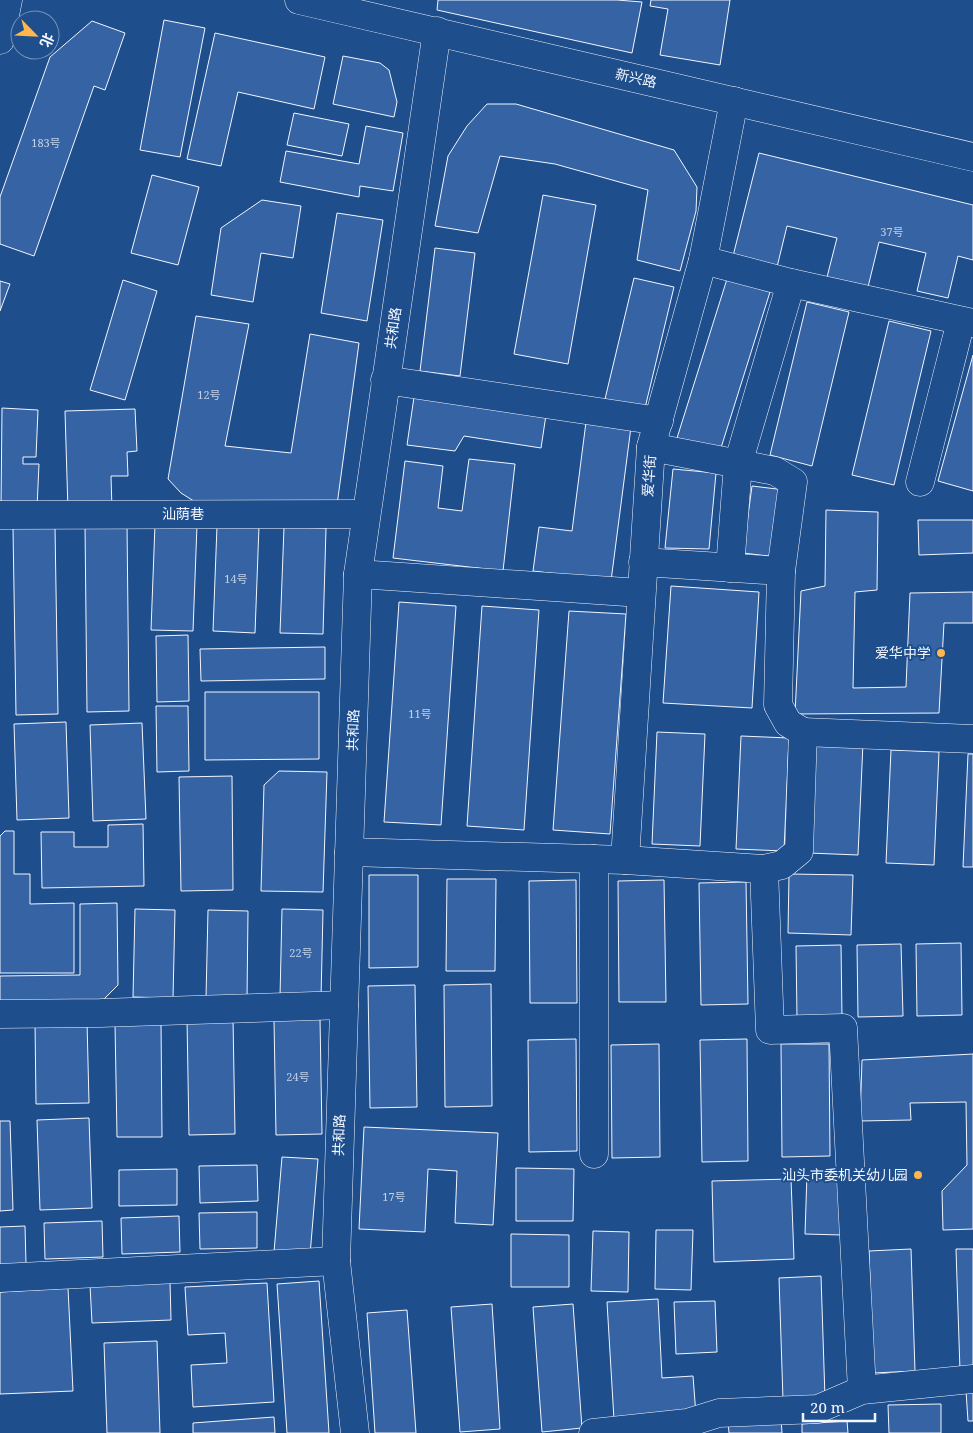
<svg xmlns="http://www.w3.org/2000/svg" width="973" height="1433" viewBox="0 0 973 1433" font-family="'Noto Serif','Noto Sans SC',serif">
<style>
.building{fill:#3563a3;stroke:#f2f6ff}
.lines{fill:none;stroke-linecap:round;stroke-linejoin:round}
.minor-casing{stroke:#f2f6ff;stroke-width:29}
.minor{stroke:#1f4e8c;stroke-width:28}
.poi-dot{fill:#ffb74d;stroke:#1f4e8c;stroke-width:2}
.labels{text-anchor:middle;stroke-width:4;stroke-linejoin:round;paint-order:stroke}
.number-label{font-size:11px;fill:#c3d1e8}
.street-label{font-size:14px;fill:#f2f6ff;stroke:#1f4e8c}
.poi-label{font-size:14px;fill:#f2f6ff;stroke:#1f4e8c;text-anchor:end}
</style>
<rect width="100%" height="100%" fill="#1f4e8c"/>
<g class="building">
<path d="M438,0H617L642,2L632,53L437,10Z"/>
<path d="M651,0H730L720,65L660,55L668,9L650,6Z"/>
<path d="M164,20L205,28L180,157L140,150Z"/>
<path d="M92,21L125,33L105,90L94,86L34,256L0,244V197L50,57Z"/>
<path d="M215,33L325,57L314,109L238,92L221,166L187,159Z"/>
<path d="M343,56L380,63L389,70L397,102L394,117L333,104Z"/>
<path d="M487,104H516L674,150L697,187L696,211L680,271L637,260L648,190L555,164L500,156L478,233L435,226L448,156L467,126Z"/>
<path d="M294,113L349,124L342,156L287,145Z"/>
<path d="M366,126L403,133L393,191L360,186L359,197L280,182L286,151L359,164Z"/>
<path d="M759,153L973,205V260L958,256L948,298L917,291L926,253L879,242L867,291L826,281L837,238L787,226L777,267L733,256Z"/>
<path d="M152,175L199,187L178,265L131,253Z"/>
<path d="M543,195L596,205L568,364L514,354Z"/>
<path d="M262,200L301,206L293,258L261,253L253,302L211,295L221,228Z"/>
<path d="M337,213L383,220L367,321L321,313Z"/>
<path d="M435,248L475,253L460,376L420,371Z"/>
<path d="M634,278L674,287L645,408L605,399Z"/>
<path d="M727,279L770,292L720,451L677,438Z"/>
<path d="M123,280L157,291L125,400L90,390Z"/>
<path d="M0,281L10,284L0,311Z"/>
<path d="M807,302L849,312L812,466L770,455Z"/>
<path d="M196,316L249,324L225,446L291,453L310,334L359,343L337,505L197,503L181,493L168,479Z"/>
<path d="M889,321L931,331L894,485L852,475Z"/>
<path d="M973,355V491L938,481Z"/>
<path d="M414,397L546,415L541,448L464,436L455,451L407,445Z"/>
<path d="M2,408L38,410L36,457H23V464H39L37,508L1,507Z"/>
<path d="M135,409L137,451L127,452L128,476H111L112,510L68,511L65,411Z"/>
<path d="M586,422L631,427L611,581L533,571L539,527L572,531Z"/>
<path d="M469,459L515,464L503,571L393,558L405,461L443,466L438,508L462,511Z"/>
<path d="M673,469L716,473L709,549L665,548Z"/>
<path d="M752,486L785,490L777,557L743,553Z"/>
<path d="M826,510L878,512L877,590L855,592L853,688L906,687L910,593L973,592V623H944L939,713L795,714L801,591L825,586Z"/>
<path d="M918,520H973V553L919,555Z"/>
<path d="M127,524L129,711L87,712L85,525Z"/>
<path d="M155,524L197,525L193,631L151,630Z"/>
<path d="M217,526H259L255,633L213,631Z"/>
<path d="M55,527L58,714L16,715L13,528Z"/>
<path d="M284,527L326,528L323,634L280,633Z"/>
<path d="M671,586L759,592L752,708L663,703Z"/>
<path d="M399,602L456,606L441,825L384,822Z"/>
<path d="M482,606L539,610L524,830L467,826Z"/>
<path d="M569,611L626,614L610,834L553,830Z"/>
<path d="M188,635L189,701L157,702L156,636Z"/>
<path d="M325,647V679L201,681L200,649Z"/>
<path d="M205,692H319V759L205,760Z"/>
<path d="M156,706H188L189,771L157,772Z"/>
<path d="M66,722L69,818L17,820L14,724Z"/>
<path d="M142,723L146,819L93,821L90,725Z"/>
<path d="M657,732L705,734L700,846L652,844Z"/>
<path d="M741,736L789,738L784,851L736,849Z"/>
<path d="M814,741L863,743L858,855L809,853Z"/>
<path d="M891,750L939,752L934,865L886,863Z"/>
<path d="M968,754H973V867H963Z"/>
<path d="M279,771L327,772L323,892L261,891L264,785Z"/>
<path d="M232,776L233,890L181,891L179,777Z"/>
<path d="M143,824L144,886L42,888L41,832H74V847H108V825Z"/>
<path d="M5,831H14V874H30V904L74,903V973H0V836Z"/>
<path d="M789,874L853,875L851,935L788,933Z"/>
<path d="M369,875H418V967L369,968Z"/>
<path d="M447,879H496L495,971H446Z"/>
<path d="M576,880L577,1003H530L529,881Z"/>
<path d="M664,880L666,1002H619L618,881Z"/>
<path d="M746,882L748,1004L701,1005L699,883Z"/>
<path d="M117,903L118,985L95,1008L0,1009V976L80,975V904Z"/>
<path d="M135,909L175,910L173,998L133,997Z"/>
<path d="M282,909L323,910L321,998L280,997Z"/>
<path d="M208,910L248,911L247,999L206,998Z"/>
<path d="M961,943L962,1015L917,1016L916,944Z"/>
<path d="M901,944L903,1016L858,1017L857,945Z"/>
<path d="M841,945L842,1017L797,1018L796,946Z"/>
<path d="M491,984L492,1106L445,1107L444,985Z"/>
<path d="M415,985L417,1107L370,1108L368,986Z"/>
<path d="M187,1019H233L235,1134L189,1135Z"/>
<path d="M320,1019L322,1134L276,1135L274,1020Z"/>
<path d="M87,1021L89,1103L36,1104L35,1022Z"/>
<path d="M161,1022L162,1137H117L115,1023Z"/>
<path d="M576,1039L577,1151L529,1152L528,1040Z"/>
<path d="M747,1039L748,1161L702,1162L700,1040Z"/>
<path d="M659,1044L660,1157L612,1158L611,1045Z"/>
<path d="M781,1044H829L830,1156L782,1157Z"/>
<path d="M973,1054V1229L943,1230L942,1191L967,1165L966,1102L910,1103L911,1120L860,1121L862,1060Z"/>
<path d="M89,1118L92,1208L40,1210L37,1120Z"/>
<path d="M0,1121H10L13,1210L0,1211Z"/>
<path d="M364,1127L498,1133L493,1225L455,1223L457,1171L428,1169L425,1232L359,1229Z"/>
<path d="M282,1157L318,1159L310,1255L274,1252Z"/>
<path d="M257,1165L258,1201L200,1203L199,1166Z"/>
<path d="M516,1168L574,1169L573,1221H516Z"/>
<path d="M177,1169V1205L119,1206V1170Z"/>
<path d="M807,1174L843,1175L842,1235L805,1234Z"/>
<path d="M791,1179L794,1259L714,1262L712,1181Z"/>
<path d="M257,1212V1248L200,1249L199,1213Z"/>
<path d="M179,1216L180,1252L122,1254L121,1218Z"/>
<path d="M102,1221L103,1257L45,1259L44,1223Z"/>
<path d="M25,1226L26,1264L0,1265V1227Z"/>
<path d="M656,1230H693L691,1290L655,1289Z"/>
<path d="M593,1231L629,1232L628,1292L591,1291Z"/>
<path d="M511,1234L569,1235V1287H511Z"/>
<path d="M911,1249L915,1371L873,1373L869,1251Z"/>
<path d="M956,1249H973V1371H960Z"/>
<path d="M821,1276L825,1398L783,1400L779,1278Z"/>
<path d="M319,1281L329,1433H287L277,1284Z"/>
<path d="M170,1282L171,1320L92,1323L90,1285Z"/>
<path d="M267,1283L274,1402L193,1407L191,1365L227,1363L225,1333L188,1335L185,1287Z"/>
<path d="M68,1288L73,1391L0,1394V1292Z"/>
<path d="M658,1299L662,1378L693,1376L696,1415L614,1420L607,1302Z"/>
<path d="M715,1301L717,1352L676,1354L674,1302Z"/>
<path d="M492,1304L500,1429L460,1432L451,1307Z"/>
<path d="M573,1304L582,1428L542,1432L533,1307Z"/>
<path d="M407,1310L416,1433H375L367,1313Z"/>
<path d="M157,1341L160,1433H107L104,1343Z"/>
<path d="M973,1390V1421H968L966,1391Z"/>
<path d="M941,1404V1433H889L888,1405Z"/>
<path d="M274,1417L275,1433H193V1423Z"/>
<path d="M781,1418L782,1433H729L728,1421Z"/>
<path d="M847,1421L848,1433H802V1424Z"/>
</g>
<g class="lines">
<g class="minor-casing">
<g id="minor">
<path d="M299,0L973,157"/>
<path d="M0,40L8,0"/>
<path d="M703,260L791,283L973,323"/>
<path d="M385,380L659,421"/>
<path d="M651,447L775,471L793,482L781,571L778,705L788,723L803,732L799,851L782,865L764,869"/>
<path d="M920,482L961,321"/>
<path d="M0,515L365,514"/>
<path d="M643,562L781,571"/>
<path d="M730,568L738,464L791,283"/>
<path d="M358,574L641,593"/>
<path d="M803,732L973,739"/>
<path d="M349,852L625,860L764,869L770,1030L843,1028L862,1390"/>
<path d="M625,860L651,447L703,260L734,101"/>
<path d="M0,1014L100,1013L344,1005"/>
<path d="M594,1154V859"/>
<path d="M0,1278L336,1261"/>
<path d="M355,1433L336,1261L358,574L437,31"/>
<path d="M593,1433L687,1423L719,1413L818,1409L862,1390L973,1379"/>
</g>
</g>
<use href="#minor" class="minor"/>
</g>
<g class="poi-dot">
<circle cx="941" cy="653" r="5"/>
<circle cx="918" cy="1175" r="5"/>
</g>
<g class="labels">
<g class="number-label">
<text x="46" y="147">183号</text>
<text x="892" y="236">37号</text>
<text x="209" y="399">12号</text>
<text x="236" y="583">14号</text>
<text x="420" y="718">11号</text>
<text x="301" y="957">22号</text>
<text x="298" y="1081">24号</text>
<text x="394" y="1201">17号</text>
</g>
<g class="street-label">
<text transform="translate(636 78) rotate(13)" y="5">新兴路</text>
<text transform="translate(393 328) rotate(-82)" y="5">共和路</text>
<text transform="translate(649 476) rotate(-86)" y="5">爱华街</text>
<text x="183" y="519">汕荫巷</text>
<text transform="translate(353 730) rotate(-88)" y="5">共和路</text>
<text transform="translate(339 1135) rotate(-88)" y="5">共和路</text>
</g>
<g class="poi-label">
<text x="931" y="658">爱华中学</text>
<text x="908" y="1180">汕头市委机关幼儿园</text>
</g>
</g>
<g transform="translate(35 35) rotate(114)"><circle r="24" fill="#1f4e8c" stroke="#7391ba"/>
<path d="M0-4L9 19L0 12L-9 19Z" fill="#ffb74d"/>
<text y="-8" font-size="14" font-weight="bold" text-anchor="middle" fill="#f2f6ff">北</text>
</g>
<path d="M803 1413v8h72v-8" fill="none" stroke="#f2f6ff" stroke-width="2.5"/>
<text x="810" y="1413" font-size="15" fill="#f2f6ff" stroke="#1f4e8c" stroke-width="4" paint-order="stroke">20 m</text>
</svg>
